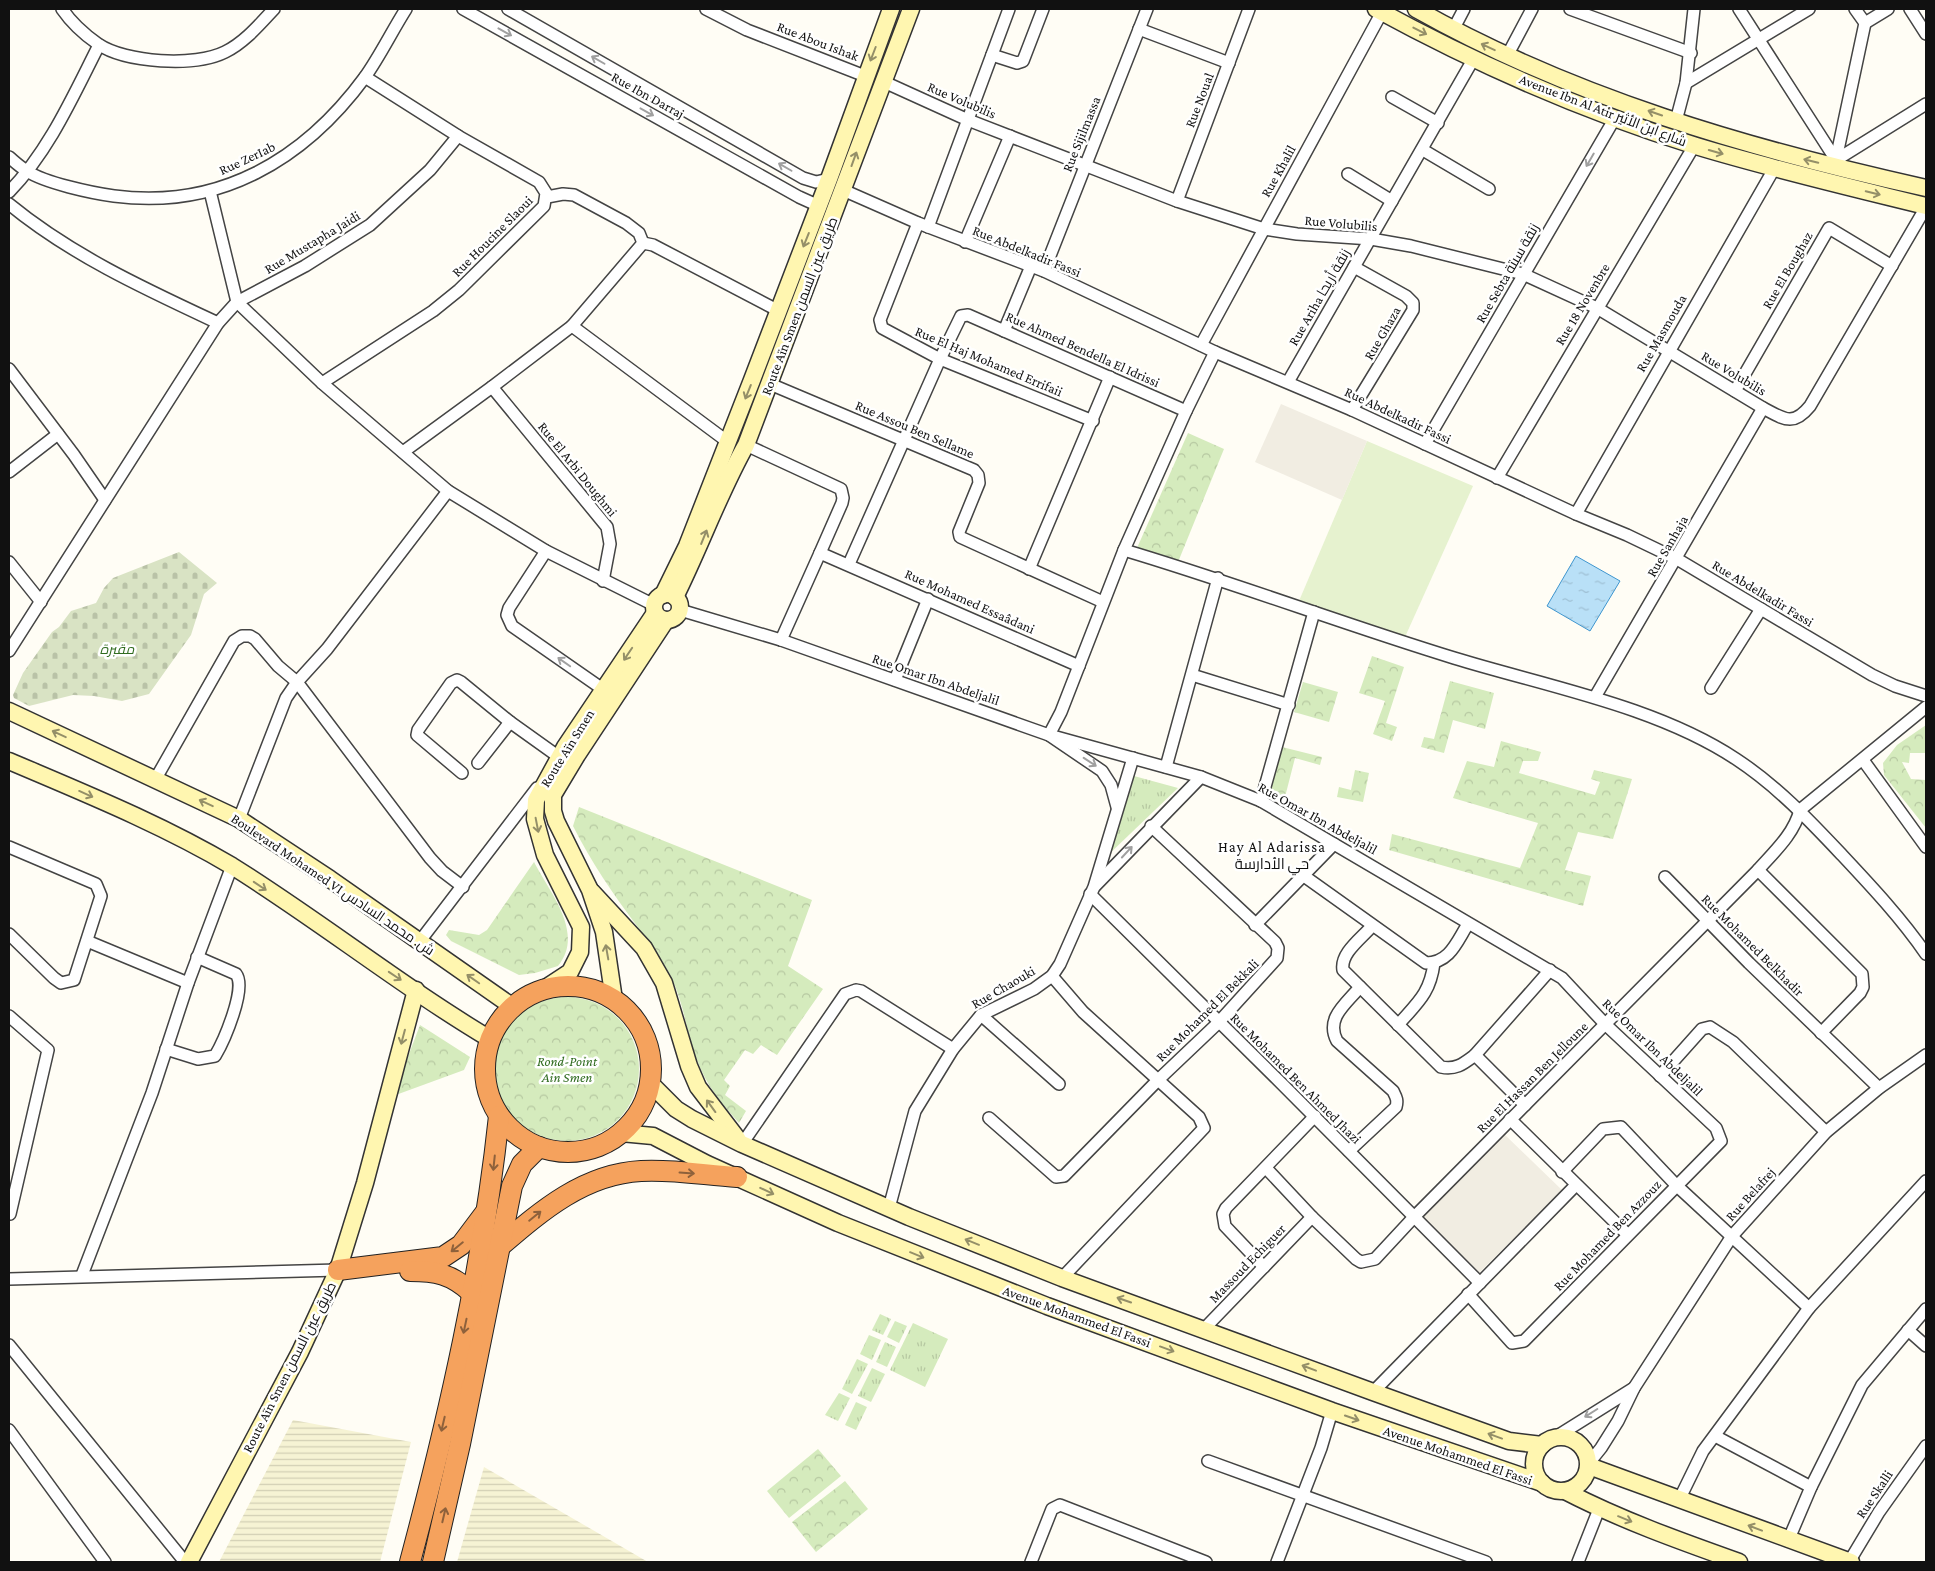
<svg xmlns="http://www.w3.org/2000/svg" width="1935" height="1571" viewBox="0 0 1935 1571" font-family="'Crimson Pro',Cairo,serif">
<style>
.farmland{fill:url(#farmland-rules)}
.grass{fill:url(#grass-tufts)}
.cemetery{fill:url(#cemetery-stones)}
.park{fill:url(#park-crowns)}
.pitch{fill:#e6f2cf}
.plaza{fill:#f1ede2}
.water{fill:url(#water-ripples);stroke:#3f96cf}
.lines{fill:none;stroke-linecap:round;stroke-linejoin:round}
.street-casing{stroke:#444;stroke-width:14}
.secondary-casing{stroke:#333;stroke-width:19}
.highway-casing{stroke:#222;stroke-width:22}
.street{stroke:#fff;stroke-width:11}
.secondary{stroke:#fff6b0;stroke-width:16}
.highway{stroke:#f5a25d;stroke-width:20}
.oneway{stroke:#948f68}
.oneway2{stroke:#a0a0a0}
.oneway3{stroke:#8e613b}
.labels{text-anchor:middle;stroke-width:5;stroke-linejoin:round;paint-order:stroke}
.street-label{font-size:14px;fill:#111;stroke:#fff}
.park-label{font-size:14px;font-style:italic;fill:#2f6b1f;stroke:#fff}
.neighbourhood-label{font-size:15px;letter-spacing:1px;fill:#111;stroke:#fff}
</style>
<defs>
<pattern id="farmland-rules" width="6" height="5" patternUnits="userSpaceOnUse" patternTransform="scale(1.25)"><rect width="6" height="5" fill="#f6f3d4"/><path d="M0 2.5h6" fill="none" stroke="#d2cfb5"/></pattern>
<pattern id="grass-tufts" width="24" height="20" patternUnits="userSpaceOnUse" patternTransform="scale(1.25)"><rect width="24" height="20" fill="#d5ebbd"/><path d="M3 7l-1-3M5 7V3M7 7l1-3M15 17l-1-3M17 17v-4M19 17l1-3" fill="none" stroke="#b6c8a1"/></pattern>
<pattern id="cemetery-stones" width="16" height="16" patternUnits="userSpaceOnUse" patternTransform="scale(1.25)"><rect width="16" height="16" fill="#d9e3c4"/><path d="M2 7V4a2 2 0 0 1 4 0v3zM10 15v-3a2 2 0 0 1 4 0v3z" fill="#b9c2a7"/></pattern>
<pattern id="park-crowns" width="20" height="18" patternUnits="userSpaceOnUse" patternTransform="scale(1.25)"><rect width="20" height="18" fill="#d5ebbd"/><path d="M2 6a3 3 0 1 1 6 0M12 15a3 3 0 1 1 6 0" fill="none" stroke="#b6c8a1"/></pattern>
<pattern id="water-ripples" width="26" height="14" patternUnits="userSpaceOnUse" patternTransform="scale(1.25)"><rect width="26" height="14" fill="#b9e0f7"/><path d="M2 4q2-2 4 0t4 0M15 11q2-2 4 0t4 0" fill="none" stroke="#9ebfd3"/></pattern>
</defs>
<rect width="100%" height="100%" fill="#fffdf5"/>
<g class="farmland">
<path d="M293,1420L411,1442L380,1562H219Z"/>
<path d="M484,1467L648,1562H457Z"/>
</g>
<g class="grass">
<path d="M1134,776L1178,788L1106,857Z"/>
<path d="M880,1314L891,1319L883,1335L872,1330Z"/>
<path d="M895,1321L907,1326L899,1343L887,1337Z"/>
<path d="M913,1323L948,1339L925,1387L890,1370Z"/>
<path d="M869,1335L881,1340L872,1360L860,1354Z"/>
<path d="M885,1342L896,1347L887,1367L876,1362Z"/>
<path d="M857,1359L868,1364L852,1394L842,1389Z"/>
<path d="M872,1368L885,1374L871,1402L858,1396Z"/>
<path d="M839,1393L850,1398L838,1421L825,1415Z"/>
<path d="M856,1402L867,1407L856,1430L845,1425Z"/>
</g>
<path class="cemetery" d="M179,552L217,583L204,594L191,635L149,694L122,701L94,696L73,695L29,706L14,698L13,695L23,673L52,632L59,627L71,611L96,603L104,588L113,578Z"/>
<g class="park">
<path d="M1188,433L1224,449L1176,567L1139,552L1137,548Z"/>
<path d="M1372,656L1404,667L1386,723L1397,727L1392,741L1373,734L1385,701L1359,693Z"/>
<path d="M1450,681L1494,693L1485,729L1453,720L1444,753L1421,747L1424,737L1434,739Z"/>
<path d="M1303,682L1338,692L1329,722L1294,712Z"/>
<path d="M1926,725V753H1910L1909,763L1902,762L1911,779L1926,780V828L1884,775L1883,763L1897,745Z"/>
<path d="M1501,741L1541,752L1538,761H1523L1519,773L1595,795L1600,782L1591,779L1594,770L1632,779L1613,839L1578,832L1565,870L1591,876L1583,906L1389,850L1392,834L1520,868L1538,823L1453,798L1467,761L1494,767Z"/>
<path d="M1282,747L1322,757L1320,765L1295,758L1285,797L1270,793Z"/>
<path d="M1355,770L1369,773L1363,802L1337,797L1339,787L1351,790Z"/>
<path d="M579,807L812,900L788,966L823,989L777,1055L761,1045L753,1054L745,1050L724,1080L730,1086L725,1095L746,1111L739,1123C722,1104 706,1085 697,1060C686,1032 684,1001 669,973C660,956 648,941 637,926C613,894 591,862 573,826Z"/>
<path d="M534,862C550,893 585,933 558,966L535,973L519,975L451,941L446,935L449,930L479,935L487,930Z"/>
<circle cx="567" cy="1069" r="72"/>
<path d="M420,1025L470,1057L464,1070L393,1096Z"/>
<path d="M818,1449L841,1476L789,1518L767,1491Z"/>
<path d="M845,1481L868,1509L816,1552L792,1522Z"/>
</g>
<path class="pitch" d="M1367,441L1473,486L1405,637L1299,601Z"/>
<g class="plaza">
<path d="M1281,404L1367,441L1342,500L1255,462Z"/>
<path d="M1503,1133L1562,1190L1476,1276L1418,1217Z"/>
</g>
<path class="water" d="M1576,556L1620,581L1590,631L1547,606Z"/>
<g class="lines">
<g class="street-casing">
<g id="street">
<path d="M62,9C71,22 85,35 98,44C126,63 195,67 225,52C244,43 260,24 274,9"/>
<path d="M463,9L799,197L819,206"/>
<path d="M508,9L803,178L816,182L829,179"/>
<path d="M706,9L747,30L865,76"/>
<path d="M1570,9L1691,53"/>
<path d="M1739,9L1836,160L1926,104"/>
<path d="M1910,9L1926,34"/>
<path d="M1865,23L1888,9"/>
<path d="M1139,29L1229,63"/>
<path d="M1453,30L1464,9"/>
<path d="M992,55L1017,63L1023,61L1043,9"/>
<path d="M1507,56L1532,9"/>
<path d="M882,81L968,120L1177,201L1264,229L1297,234L1371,239L1411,246L1523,274L1597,308L1763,408C1784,419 1793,427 1810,406L1926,207"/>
<path d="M1686,83L1809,9"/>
<path d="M1392,97L1438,123"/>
<path d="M1676,121L1686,83L1694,9"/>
<path d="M1423,150L1489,189"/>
<path d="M9,157C15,162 20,167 27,171C45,183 92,193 114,196C219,210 304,160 365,77C380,56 392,31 406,9"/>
<path d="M1835,164L1865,23L1855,9"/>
<path d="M1348,174L1392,201"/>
<path d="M843,190L918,223L1044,271L1215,352L1352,410L1576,514L1627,535L1677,559L1872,675L1895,686L1926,696"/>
<path d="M210,191L237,302L322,383L448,491L546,551L654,605"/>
<path d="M9,192C49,151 73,96 99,45"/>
<path d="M547,197L563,194L574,195L626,223L639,233L643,243"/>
<path d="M1177,201L1249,9"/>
<path d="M9,204C71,255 145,289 218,323"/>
<path d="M918,223L880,320L882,328L940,359L1093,421"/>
<path d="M928,227L1009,9"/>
<path d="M965,242L1010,136"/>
<path d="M1044,271L1147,9"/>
<path d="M572,326L728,442"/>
<path d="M1004,331L1031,266"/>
<path d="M1201,345L1382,12"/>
<path d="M9,369L74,455L105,500"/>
<path d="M1288,382L1474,58"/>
<path d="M322,383L433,311L459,290L544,206L546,193L539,182L458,136L365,77"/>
<path d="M770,384L974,470L978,475L979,483L959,532L960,537L1103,602"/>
<path d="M492,387L607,527L610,544L603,581"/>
<path d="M1735,391L1829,228L1892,266"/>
<path d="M1352,410L1413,310V303L1406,296L1354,267"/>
<path d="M1425,444L1615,118"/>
<path d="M746,445L841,489L843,498L842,503L820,553"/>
<path d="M403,452L492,387L572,326L643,243L653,245L779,311"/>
<path d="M9,472L58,434"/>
<path d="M1497,478L1694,146"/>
<path d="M1576,514L1774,169"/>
<path d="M1124,550C1235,583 1343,624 1454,658C1545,686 1656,706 1736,759C1777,786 1809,820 1842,855C1872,887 1901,918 1926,954"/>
<path d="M546,551L509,608L507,615L512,626L604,690"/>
<path d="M9,562L41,602"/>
<path d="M849,564L940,359L961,316L968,315L1186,411"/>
<path d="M1029,569L1110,377"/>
<path d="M680,610L781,640L1049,735L1201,777L1261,801L1562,978L1605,1024L1716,1128L1721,1141L1524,1341L1512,1343L1468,1294"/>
<path d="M781,640L820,553L1079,666"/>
<path d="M9,651L218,323L237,302L305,266L370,225L430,170L458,136"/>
<path d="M1192,675L1289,705"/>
<path d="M895,680L928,599"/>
<path d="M1711,688L1761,609"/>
<path d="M1595,697L1763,408"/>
<path d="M1863,760L1926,847"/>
<path d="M478,763L510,722L559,757"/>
<path d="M1166,767L1218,578"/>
<path d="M462,773L417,735L418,730L451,683L457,680L461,682L510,722"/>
<path d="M155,780L234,641L242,636H250L255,639L278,666L297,682L430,858L442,871L463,887"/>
<path d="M1261,801L1314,612"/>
<path d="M1117,807L1111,785L1102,771L1049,735L1061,712L1124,550L1186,411L1215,352"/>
<path d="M1800,810L1926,707"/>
<path d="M239,819L286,698L297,682L327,649L448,491"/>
<path d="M9,847L96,884L101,896L74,980L61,983L54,978L9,934"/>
<path d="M1758,870L1862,974L1863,987L1860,993L1821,1033"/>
<path d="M1304,876L1426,963C1450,963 1457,941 1468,924"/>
<path d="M1665,877L1749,963L1879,1088"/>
<path d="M1095,886L1201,777"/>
<path d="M1090,894L1282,1084L1480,1283"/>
<path d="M1255,925L1334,844"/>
<path d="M1372,926C1362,938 1340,953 1343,970L1441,1067C1456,1070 1463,1064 1475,1055L1550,970"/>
<path d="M87,941L188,983"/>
<path d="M420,941L537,788"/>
<path d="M1052,976L1083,1012L1199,1117L1204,1128L1062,1278"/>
<path d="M981,1015L1059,1084"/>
<path d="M9,1016L48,1050L10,1214L9,1213"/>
<path d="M1398,1025C1417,1003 1430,994 1434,963"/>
<path d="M166,1049L198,1059L215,1056C224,1041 247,988 236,974L197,957"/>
<path d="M1475,1055L1525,1105"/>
<path d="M1660,1076L1702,1029L1710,1027L1733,1042L1826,1132"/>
<path d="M989,1118L1056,1177L1064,1176L1158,1080L1218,1023L1277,958L1278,948L1275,942L1151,826"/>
<path d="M1510,1119L1627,1234"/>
<path d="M742,1144L845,994L856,990L861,991L953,1049"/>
<path d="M1349,1151L1396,1107C1398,1100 1396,1097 1393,1091L1337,1041C1325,1018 1346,1004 1360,987"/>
<path d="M1266,1168L1312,1217L1356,1259L1361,1262L1375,1259L1414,1217L1758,870C1774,852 1794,834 1800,810"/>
<path d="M1562,1172L1603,1129L1621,1127L1676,1185L1809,1308"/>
<path d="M889,1208L915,1111L953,1049L981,1015L1034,989L1052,976L1060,964L1094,887L1133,758"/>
<path d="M1264,1267L1225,1226L1223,1214L1226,1208L1315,1116"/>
<path d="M82,1275L152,1093L188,983L232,866"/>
<path d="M9,1279L338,1270"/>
<path d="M1204,1329L1312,1217"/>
<path d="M1908,1330L1926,1346"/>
<path d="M9,1345L185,1562"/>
<path d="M1373,1392L1576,1185"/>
<path d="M9,1430L105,1562"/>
<path d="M1715,1436L1811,1487"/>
<path d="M1551,1440L1634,1388"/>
<path d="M1208,1461L1486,1562"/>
<path d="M1589,1463L1601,1448L1618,1421L1634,1388L1732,1236L1826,1132L1879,1088L1926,1055"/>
<path d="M1679,1500L1703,1451L1809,1308L1926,1181"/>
<path d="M1788,1541L1811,1487L1862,1385L1926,1309"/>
<path d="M1031,1562L1052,1509L1060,1505L1206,1562"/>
<path d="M1277,1562L1321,1448L1332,1411"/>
<path d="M1578,1562L1599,1509"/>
<path d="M1849,1562L1879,1512L1926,1446"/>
</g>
</g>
<g class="secondary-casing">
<g id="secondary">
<path d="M1376,9C1477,64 1586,112 1696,146C1772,169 1849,187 1926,206"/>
<path d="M1416,9C1574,98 1750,149 1926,188"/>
<circle cx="667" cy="607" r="13"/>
<path d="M663,595L687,546L752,380L829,179L891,9"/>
<path d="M675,597C700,547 719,493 746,445L911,9"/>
<path d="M9,711L239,819L330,879L513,1007"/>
<path d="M9,761C84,793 161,824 232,866C320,921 401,986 490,1039"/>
<path d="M592,892L644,948L664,983L689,1066L698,1087L737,1138"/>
<path d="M541,991L570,972L580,952L581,927L545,855L535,819L536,800L565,747L655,613"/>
<path d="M614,1000L604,932L590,890L556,821L553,811V795L577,755L666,620"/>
<path d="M650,1083L676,1109L692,1119L742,1144L909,1217L1062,1278L1373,1392L1509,1441L1542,1445"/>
<path d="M621,1133L653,1136L707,1164L838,1223L1047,1306L1332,1411L1542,1483"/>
<circle cx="1561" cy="1464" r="27"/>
<path d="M1589,1466L1851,1562"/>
<path d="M1565,1491C1621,1520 1680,1541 1739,1562"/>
<path d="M189,1562L300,1352L338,1270L365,1183L416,990"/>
</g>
</g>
<g class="highway-casing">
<g id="highway">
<circle cx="568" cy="1069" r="83"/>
<path d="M498,1248C540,1212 583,1174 641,1171C672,1169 705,1175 737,1177"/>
<path d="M338,1270L443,1257L461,1245L485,1213"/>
<path d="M410,1271C436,1271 451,1274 471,1292"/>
<path d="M410,1562C449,1416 483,1266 499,1116"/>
<path d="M433,1562L460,1444L512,1186L522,1164L539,1147"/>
</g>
</g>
<use href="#street" class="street"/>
<use href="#secondary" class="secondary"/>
<use href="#highway" class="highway"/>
</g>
<defs><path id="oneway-shaft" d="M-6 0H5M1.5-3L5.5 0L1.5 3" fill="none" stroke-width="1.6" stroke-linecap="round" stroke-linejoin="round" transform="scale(1.25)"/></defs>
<g class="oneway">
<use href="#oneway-shaft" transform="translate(1420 31) rotate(27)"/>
<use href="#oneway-shaft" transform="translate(1488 47) rotate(-155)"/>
<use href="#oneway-shaft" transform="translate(873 54) rotate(111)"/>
<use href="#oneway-shaft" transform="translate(1655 113) rotate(-161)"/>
<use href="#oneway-shaft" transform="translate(1716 152) rotate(16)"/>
<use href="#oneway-shaft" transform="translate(854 159) rotate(-70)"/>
<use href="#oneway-shaft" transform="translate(1811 161) rotate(-166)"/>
<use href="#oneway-shaft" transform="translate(1873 193) rotate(14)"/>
<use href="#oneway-shaft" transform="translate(806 240) rotate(112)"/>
<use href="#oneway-shaft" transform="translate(748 392) rotate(112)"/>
<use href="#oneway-shaft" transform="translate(704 537) rotate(-68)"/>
<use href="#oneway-shaft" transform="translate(628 654) rotate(124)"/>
<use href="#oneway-shaft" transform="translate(59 734) rotate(-155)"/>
<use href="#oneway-shaft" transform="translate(86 794) rotate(24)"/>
<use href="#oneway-shaft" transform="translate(206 803) rotate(-155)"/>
<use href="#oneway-shaft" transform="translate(537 825) rotate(79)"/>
<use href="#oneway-shaft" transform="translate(260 886) rotate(34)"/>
<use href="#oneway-shaft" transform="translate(607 952) rotate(-100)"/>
<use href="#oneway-shaft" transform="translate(395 976) rotate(34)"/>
<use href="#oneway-shaft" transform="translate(473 979) rotate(-145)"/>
<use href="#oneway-shaft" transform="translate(403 1037) rotate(105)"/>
<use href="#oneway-shaft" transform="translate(711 1106) rotate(-126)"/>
<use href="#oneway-shaft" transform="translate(767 1191) rotate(25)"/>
<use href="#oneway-shaft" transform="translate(972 1242) rotate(-158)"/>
<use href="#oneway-shaft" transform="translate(917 1255) rotate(22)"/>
<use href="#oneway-shaft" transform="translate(1124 1300) rotate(-161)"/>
<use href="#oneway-shaft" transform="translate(1167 1349) rotate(20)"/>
<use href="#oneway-shaft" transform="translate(1309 1368) rotate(-159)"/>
<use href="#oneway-shaft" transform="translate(1352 1418) rotate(19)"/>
<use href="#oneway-shaft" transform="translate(1495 1436) rotate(-160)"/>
<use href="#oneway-shaft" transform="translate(1625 1519) rotate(22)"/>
<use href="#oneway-shaft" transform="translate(1755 1528) rotate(-159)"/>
</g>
<g class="oneway2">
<use href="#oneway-shaft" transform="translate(505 32) rotate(29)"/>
<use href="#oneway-shaft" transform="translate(598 60) rotate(-150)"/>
<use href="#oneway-shaft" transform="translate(647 112) rotate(29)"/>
<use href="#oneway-shaft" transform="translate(1590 160) rotate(120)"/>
<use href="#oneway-shaft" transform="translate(785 167) rotate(-150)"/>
<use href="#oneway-shaft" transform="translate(564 662) rotate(-145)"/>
<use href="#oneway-shaft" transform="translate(1090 762) rotate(33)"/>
<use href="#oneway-shaft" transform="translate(1127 852) rotate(-47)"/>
<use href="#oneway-shaft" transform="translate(1591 1413) rotate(148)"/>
</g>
<g class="oneway3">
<use href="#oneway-shaft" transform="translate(494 1163) rotate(96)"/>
<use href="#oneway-shaft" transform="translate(687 1173) rotate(4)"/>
<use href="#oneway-shaft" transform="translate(535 1216) rotate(-39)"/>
<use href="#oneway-shaft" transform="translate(457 1247) rotate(141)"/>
<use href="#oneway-shaft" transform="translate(465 1326) rotate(102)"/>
<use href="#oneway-shaft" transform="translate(443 1424) rotate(103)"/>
<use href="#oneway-shaft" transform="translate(444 1515) rotate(-77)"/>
</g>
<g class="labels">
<g class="street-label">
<text transform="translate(818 41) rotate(21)" y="5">Rue Abou Ishak</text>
<text transform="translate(648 95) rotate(29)" y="5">Rue Ibn Darraj</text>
<text transform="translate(962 100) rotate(23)" y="5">Rue Volubilis</text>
<text transform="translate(1199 100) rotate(-69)" y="5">Rue Noual</text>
<text transform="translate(1603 110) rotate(21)" y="5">Avenue Ibn Al Atir شارع ابن الأثير</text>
<text transform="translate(1081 134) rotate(-68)" y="5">Rue Sijilmassa</text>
<text transform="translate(247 158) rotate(-25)" y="5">Rue ZerIab</text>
<text transform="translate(1278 171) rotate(-61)" y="5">Rue Khalil</text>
<text transform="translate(1341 223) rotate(5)" y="5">Rue Volubilis</text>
<text transform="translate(492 236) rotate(-45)" y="5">Rue Houcine Slaoui</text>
<text transform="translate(312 242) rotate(-31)" y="5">Rue Mustapha Jaidi</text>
<text transform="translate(1027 251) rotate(22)" y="5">Rue Abdelkadir Fassi</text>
<text transform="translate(1787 270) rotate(-60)" y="5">Rue El Boughaz</text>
<text transform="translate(1507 273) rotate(-60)" y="5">Rue Sebta زنقة سبتة</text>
<text transform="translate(1319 297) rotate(-60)" y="5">Rue Ariha زنقة أريحا</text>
<text transform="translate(1582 304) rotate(-59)" y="5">Rue 18 Novenbre</text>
<text transform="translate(799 306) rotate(-69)" y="5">Route Aïn Smen طريق عين السمن</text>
<text transform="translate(1382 333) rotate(-60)" y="5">Rue Ghaza</text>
<text transform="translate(1661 333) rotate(-60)" y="5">Rue Masmouda</text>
<text transform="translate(1083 349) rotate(24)" y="5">Rue Ahmed Bendella El Idrissi</text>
<text transform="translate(989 361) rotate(23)" y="5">Rue El Haj Mohamed Errifaii</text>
<text transform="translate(1734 373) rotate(31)" y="5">Rue Volubilis</text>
<text transform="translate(1398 415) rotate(25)" y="5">Rue Abdelkadir Fassi</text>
<text transform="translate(915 429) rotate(23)" y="5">Rue Assou Ben Sellame</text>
<text transform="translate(578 469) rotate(51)" y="5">Rue El Arbi Doughmi</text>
<text transform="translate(1667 546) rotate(-60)" y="5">Rue Sanhaja</text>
<text transform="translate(1763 593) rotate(31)" y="5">Rue Abdelkadir Fassi</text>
<text transform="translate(970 601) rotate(24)" y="5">Rue Mohamed Essaâdani</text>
<text transform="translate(936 679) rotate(19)" y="5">Rue Omar Ibn Abdeljalil</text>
<text transform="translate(567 748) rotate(-58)" y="5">Route Aïn Smen</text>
<text transform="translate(1318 818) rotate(29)" y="5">Rue Omar Ibn Abdeljalil</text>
<text transform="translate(333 884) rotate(34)" y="5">Boulevard Mohamed VI ش. محمد السادس</text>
<text transform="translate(1753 945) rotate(45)" y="5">Rue Mohamed Belkhadir</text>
<text transform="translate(1003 987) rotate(-30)" y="5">Rue Chaouki</text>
<text transform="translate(1207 1010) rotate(-45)" y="5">Rue Mohamed El Bekkali</text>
<text transform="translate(1653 1047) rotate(44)" y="5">Rue Omar Ibn Abdeljalil</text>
<text transform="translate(1532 1077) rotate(-45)" y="5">Rue El Hassan Ben Jelloune</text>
<text transform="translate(1296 1078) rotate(45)" y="5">Rue Mohamed Ben Ahmed Jhazi</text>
<text transform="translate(1750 1194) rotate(-48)" y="5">Rue Belafrej</text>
<text transform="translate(1607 1235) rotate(-46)" y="5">Rue Mohamed Ben Azzouz</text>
<text transform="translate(1247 1263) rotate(-46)" y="5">Massoud Echiguer</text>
<text transform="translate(1077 1316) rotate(20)" y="5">Avenue Mohammed El Fassi</text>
<text transform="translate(289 1367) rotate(-63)" y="5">Route Aïn Smen طريق عين السمن</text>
<text transform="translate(1458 1455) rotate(19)" y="5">Avenue Mohammed El Fassi</text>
<text transform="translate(1874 1494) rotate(-56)" y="5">Rue Skalli</text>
</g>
<g class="park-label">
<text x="117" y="654">مقبرة</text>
<text x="567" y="1066">Rond-Point<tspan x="567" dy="16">Ain Smen</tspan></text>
</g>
<g class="neighbourhood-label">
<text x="1272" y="852">Hay Al Adarissa<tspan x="1272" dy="17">حي الأدارسة</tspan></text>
</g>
</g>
<rect width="1935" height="1571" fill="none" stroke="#111111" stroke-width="20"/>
</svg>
